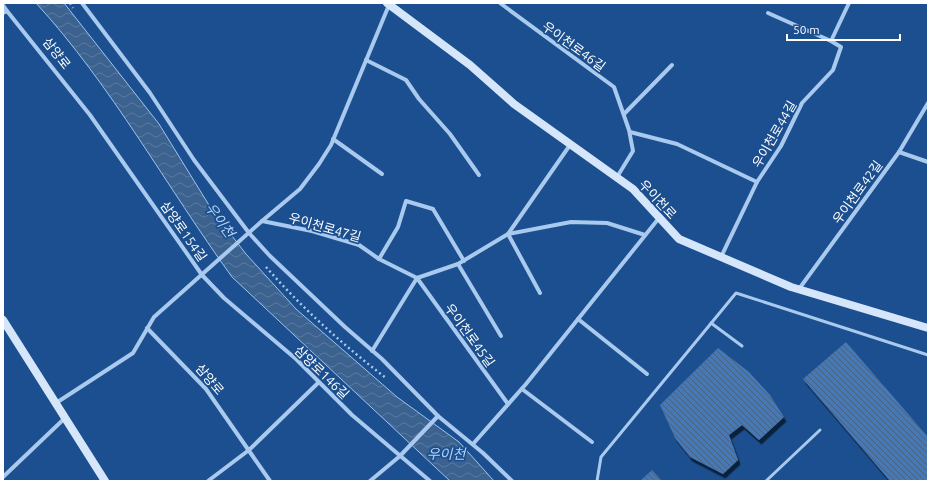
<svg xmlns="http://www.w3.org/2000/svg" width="931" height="484" viewBox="0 0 931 484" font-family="Ubuntu,'Noto Sans KR',sans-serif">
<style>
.water{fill:url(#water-waves);stroke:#9cc4f0}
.building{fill:url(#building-back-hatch);filter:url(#shadow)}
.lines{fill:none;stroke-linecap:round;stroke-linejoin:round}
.path{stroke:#a9c9ee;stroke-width:2.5;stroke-dasharray:2 3;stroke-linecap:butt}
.lane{stroke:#a9c9ee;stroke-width:3}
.street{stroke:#a9c9ee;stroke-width:4}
.secondary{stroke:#d6e6fa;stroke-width:8}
.street-bridge{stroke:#a9c9ee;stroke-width:4}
.labels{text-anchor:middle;stroke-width:3.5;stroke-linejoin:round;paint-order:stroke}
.street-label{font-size:13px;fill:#fff;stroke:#1b4f8f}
.water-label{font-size:14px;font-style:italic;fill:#b5d3f5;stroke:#1b4f8f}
</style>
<defs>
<pattern id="water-waves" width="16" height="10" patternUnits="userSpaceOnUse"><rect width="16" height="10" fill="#3c6290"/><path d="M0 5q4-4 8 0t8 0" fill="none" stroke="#597aa1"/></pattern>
<pattern id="building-back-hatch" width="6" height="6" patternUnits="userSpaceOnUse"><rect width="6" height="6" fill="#4478b7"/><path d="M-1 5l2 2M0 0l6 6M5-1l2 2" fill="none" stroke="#486282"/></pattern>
<filter id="shadow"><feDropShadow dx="2.5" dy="4.5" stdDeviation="0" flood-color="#0009"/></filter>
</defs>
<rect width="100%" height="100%" fill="#1b4f8f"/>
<path class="water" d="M36,3H64L159,124L212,210L246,254L296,309L397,397L459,442L494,481H450L232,277C166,186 112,86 36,3Z"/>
<g class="building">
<path d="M846,342L928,437V481H890L803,379Z"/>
<path d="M718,348L749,372L770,395L784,417L759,440L742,425L729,435L738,460L723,474L690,457L675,438L660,405Z"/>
<path d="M652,470L662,481H640Z"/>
</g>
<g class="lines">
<g class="path">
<path d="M70,3L73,8"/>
<path d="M266,267C302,308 343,345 386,378"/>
</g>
<g class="lane">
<path d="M711,323L742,346"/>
<path d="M597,481L601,457L736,293L928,355"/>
<path d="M766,481L820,430"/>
</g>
<g class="street">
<path d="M82,3L150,93L194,160L249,233L270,256L345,327L382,359L438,416L483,453L512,481"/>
<path d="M500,3L614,87L629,130L633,151L617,177"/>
<path d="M3,5L7,11"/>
<path d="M3,13L7,11L90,115L202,275L224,298L296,359L352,415L430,481"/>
<path d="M768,13L831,41"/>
<path d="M366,60L406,80L419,99L450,134L479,175"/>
<path d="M624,114L672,65"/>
<path d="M630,132L677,144L757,182"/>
<path d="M333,139L382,174"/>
<path d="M899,152L928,162"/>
<path d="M262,221L312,231L359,245L379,259L417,278L458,264L508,234L570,145"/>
<path d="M721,257L757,182L781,146L802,103L833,70L841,47L831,41L849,3"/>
<path d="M379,259L398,227L406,201L433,209L464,261"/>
<path d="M458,264L501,336"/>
<path d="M417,278L508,404"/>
<path d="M799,289L899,152L928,103"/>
<path d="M540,293L508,234L571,222L607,223L645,235"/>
<path d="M578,319L647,374"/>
<path d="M147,328L206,389L270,481"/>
<path d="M372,351L417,278"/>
<path d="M522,389L592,442"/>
<path d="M56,403L133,353L154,317L262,221L300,189L319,164L331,145L389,5"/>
<path d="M473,444L526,384L659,218"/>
<path d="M3,477L65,418"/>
<path d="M208,481L249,450L319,382"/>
<path d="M370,481L400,456"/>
</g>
<g class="secondary">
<path d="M387,3L470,65L514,104L633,189L679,239L791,287L928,328"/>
<path d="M3,320L105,481"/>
</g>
<path class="street-bridge" d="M400,456L438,416"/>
</g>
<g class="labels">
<g class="street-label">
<text transform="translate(574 46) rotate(36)" y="5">우이천로46길</text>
<text transform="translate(57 53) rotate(52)" y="5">삼양로</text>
<text transform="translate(774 134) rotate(-60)" y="5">우이천로44길</text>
<text transform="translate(857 192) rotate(-54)" y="5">우이천로42길</text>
<text transform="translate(658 199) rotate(47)" y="5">우이천로</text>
<text transform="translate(325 227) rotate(16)" y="5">우이천로47길</text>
<text transform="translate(184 231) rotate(55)" y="5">삼양로154길</text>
<text transform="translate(470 335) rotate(54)" y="5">우이천로45길</text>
<text transform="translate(322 372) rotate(44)" y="5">삼양로146길</text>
<text transform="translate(210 379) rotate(50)" y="5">삼양로</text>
</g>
<g class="water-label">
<text transform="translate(220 220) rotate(54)" y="5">우이천</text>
<text x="446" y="459">우이천</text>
</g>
</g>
<rect width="931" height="484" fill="none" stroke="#ffffff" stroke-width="8"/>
<path d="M787 34v6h113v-6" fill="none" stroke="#ffffff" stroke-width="2"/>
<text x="793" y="34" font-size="12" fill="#ffffff" stroke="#1b4f8f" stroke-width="3" paint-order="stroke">50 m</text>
</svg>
